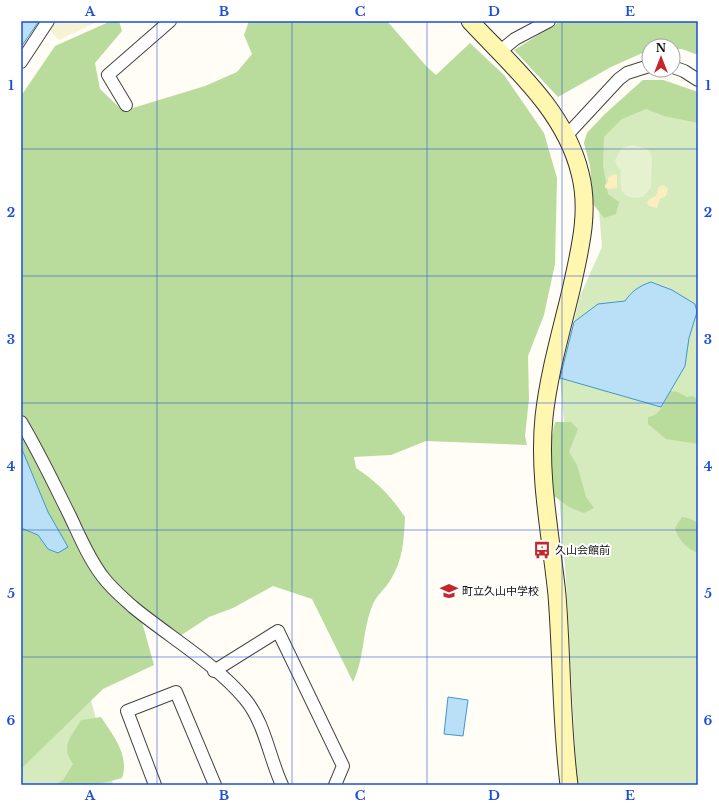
<svg xmlns="http://www.w3.org/2000/svg" width="719" height="806" viewBox="0 0 719 806" font-family="'Libre Baskerville','Noto Sans JP',serif">
<style>
.farmland{fill:#f6f3d4}
.green{fill:#d5ebbd}
.forest{fill:#b9dc9c}
.sand{fill:#fbeec1}
.pitch{fill:#e6f2cf}
.water{fill:#b9e0f7;stroke:#3f96cf}
.lines{fill:none;stroke-linecap:round;stroke-linejoin:round}
.street-casing{stroke:#444;stroke-width:14}
.secondary-casing{stroke:#333;stroke-width:19}
.street{stroke:#fff;stroke-width:12}
.secondary{stroke:#fff6b0;stroke-width:17}
.grid{fill:none;stroke:#1d4ed8;stroke-width:1;stroke-opacity:0.55}
.labels{text-anchor:middle;stroke-width:4;stroke-linejoin:round;paint-order:stroke}
.poi-label{font-size:11px;fill:#111;stroke:#fff;text-anchor:start}
.neatline{fill:none;stroke:#1d4ed8;stroke-width:1.5}
.grid-label{font-size:13px;text-anchor:middle;font-weight:bold;fill:#1d4ed8}
</style>
<rect width="100%" height="100%" fill="#fffdf5"/>
<path class="farmland" d="M56,21H99L59,40L49,30Z"/>
<g class="green">
<path d="M643,80H663L698,92V785H577L566,580L555,446L564,422L560,378L580,296L602,247L598,198L584,143L587,133L605,114Z"/>
<path d="M89,692L113,785H21V756Z"/>
</g>
<g class="forest">
<path d="M111,21H119L122,31L95,63L100,89L123,111L205,86L237,72L252,54L244,35L249,21H387L427,67L436,75L470,43L504,75L544,133L557,178L555,264L544,315L528,356L529,399L525,436L527,445L426,441L391,455L354,457L356,468C376,481 391,496 405,517C404,539 403,560 391,579C386,588 377,595 373,604C362,629 365,658 353,682L312,599L273,586L233,608L209,617L180,636L142,622L154,665L103,689L21,769V528L39,535L48,549V512L21,447V431L27,422L21,415V96L55,46Z"/>
<path d="M561,21H698V55L682,49H673V46H649V50L611,67L558,97L514,50Z"/>
<path d="M643,80H663L698,92V123L664,116L646,109L622,119L604,137L603,165L608,194L619,202L616,214L604,218L593,204L590,165L584,143L587,133L605,114Z"/>
<path d="M670,391L678,392L687,397L693,396L698,400V444L666,439L648,424V417C661,416 664,401 670,391Z"/>
<path d="M555,422H571L578,429L569,452L577,465L586,497L594,508L584,513L569,507L554,496L550,445Z"/>
<path d="M682,517L691,519L698,523V553C686,548 678,540 675,528Z"/>
<path d="M101,717C113,735 130,756 122,778L96,785H55L63,780L73,764C60,745 71,738 81,720Z"/>
</g>
<g class="sand">
<path d="M615,174L617,175V188L609,189L605,188V185L608,182V177Z"/>
<path d="M663,185L668,188L666,196L660,199L657,208L649,206L647,203L649,199L656,196L659,187Z"/>
</g>
<path class="pitch" d="M632,145L645,148L650,152L652,158L651,187L643,197C621,201 619,189 621,170L617,166L615,160L621,149Z"/>
<g class="water">
<path d="M21,21H39L21,47Z"/>
<path d="M651,282L672,290L695,304L697,312L689,338L685,366L661,407L560,378L574,322L598,304L625,301C632,291 639,286 651,282Z"/>
<path d="M21,447L48,512L68,547L58,553L48,549L38,535L21,528Z"/>
<path d="M448,697L468,700L463,736L444,734Z"/>
</g>
<g class="lines">
<g class="street-casing">
<g id="street">
<path d="M499,52L515,39L549,21"/>
<path d="M21,62L48,21"/>
<path d="M673,67L684,71L698,80"/>
<path d="M126,105L108,75L170,21"/>
<path d="M567,135L619,79L627,73L649,66"/>
<path d="M21,422C39,452 54,484 70,516C80,537 89,559 103,577C112,589 122,597 133,607C168,636 216,664 245,699C265,723 269,757 282,785"/>
<path d="M214,671L278,631L343,766L335,785"/>
<path d="M155,785L127,711L176,692L215,785"/>
</g>
</g>
<g class="secondary-casing">
<path id="secondary" d="M470,21C513,67 565,111 580,173C590,211 580,249 572,286C562,329 549,372 544,417C538,476 551,536 557,595C562,658 561,722 569,785"/>
</g>
<use href="#street" class="street"/>
<use href="#secondary" class="secondary"/>
</g>
<path class="grid" d="M157,21V785M292,21V785M427,21V785M562,21V785M21,149H698M21,276H698M21,403H698M21,530H698M21,657H698"/>
<defs>
<g id="bus-bare" transform="scale(1.38)"><path d="M-5-6H5V4H4V6H2V4H-2V6H-4V4H-5ZM-3.5-4V0h7V-4ZM-3.5 1.2v1.5H-2V1.2ZM2 1.2v1.5H3.5V1.2Z" fill="#c4262e" stroke="#fff" stroke-width="2.5" paint-order="stroke"/></g>
<g id="school-bare" transform="scale(1.38)"><path d="M0-5L7-2L0 1L-7-2ZM-4 1L0 2.5L4 1V4Q0 6-4 4Z" fill="#c4262e" stroke="#fff" stroke-width="2.5" paint-order="stroke"/></g>
</defs>
<g fill-rule="evenodd">
<use href="#bus-bare" x="542" y="550"/>
<use href="#school-bare" x="449" y="591"/>
</g>
<g class="labels">
<g class="poi-label">
<text x="555" y="554">久山会館前</text>
<text x="462" y="595">町立久山中学校</text>
</g>
</g>
<rect width="719" height="806" fill="none" stroke="#ffffff" stroke-width="44"/>
<g transform="translate(661 58)"><circle r="19" fill="#ffffff" stroke="#a0a0a0"/>
<path d="M0-3L7 15L0 10L-7 15Z" fill="#c4262e"/>
<text y="-6" font-size="11" font-weight="bold" text-anchor="middle" fill="#111111">N</text>
</g>
<rect x="22" y="22" width="675" height="762" class="neatline"/>
<g class="grid-label">
<text x="90" y="16">A</text>
<text x="224" y="16">B</text>
<text x="360" y="16">C</text>
<text x="494" y="16">D</text>
<text x="630" y="16">E</text>
<text x="11" y="90">1</text>
<text x="708" y="90">1</text>
<text x="11" y="217">2</text>
<text x="708" y="217">2</text>
<text x="11" y="344">3</text>
<text x="708" y="344">3</text>
<text x="11" y="471">4</text>
<text x="708" y="471">4</text>
<text x="11" y="598">5</text>
<text x="708" y="598">5</text>
<text x="11" y="725">6</text>
<text x="708" y="725">6</text>
<text x="90" y="800">A</text>
<text x="224" y="800">B</text>
<text x="360" y="800">C</text>
<text x="494" y="800">D</text>
<text x="630" y="800">E</text>
</g>
</svg>
